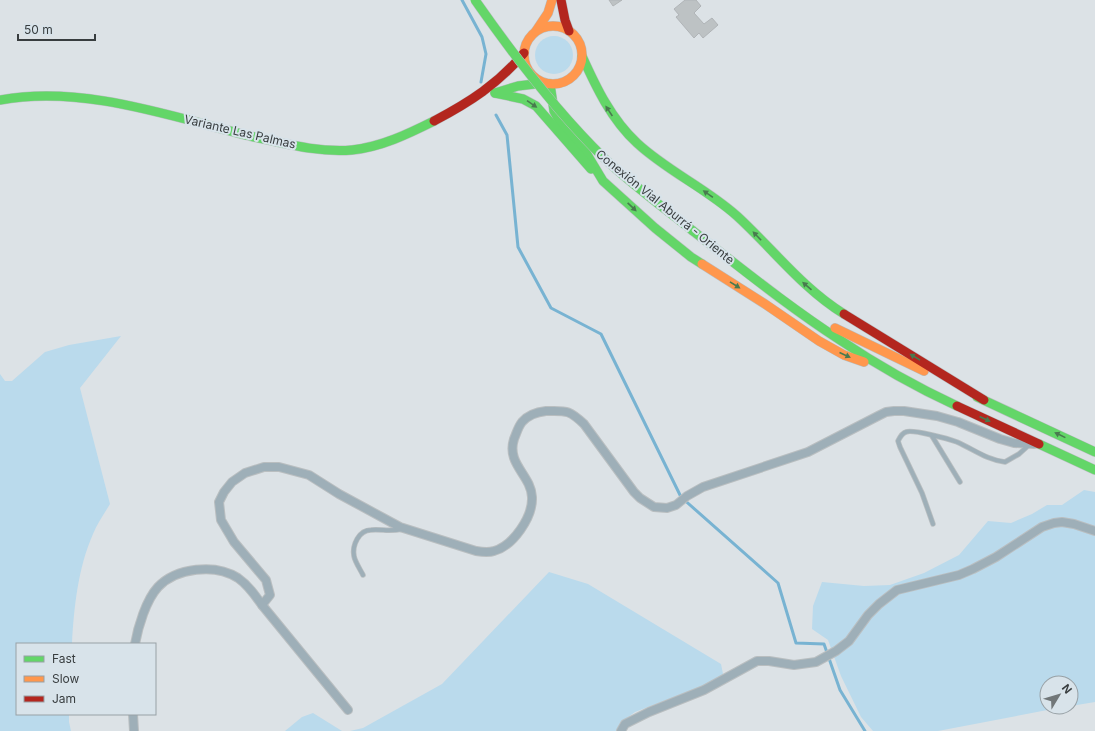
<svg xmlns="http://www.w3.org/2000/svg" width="1095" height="731" viewBox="0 0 1095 731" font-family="Inter,sans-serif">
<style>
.green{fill:#badaec}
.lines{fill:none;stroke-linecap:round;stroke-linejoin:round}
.stream{stroke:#78b3d2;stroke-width:3}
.building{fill:#bdc2c4;stroke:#b0b4b7}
.lane-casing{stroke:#b9bec0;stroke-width:5.5}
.street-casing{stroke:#b9bec0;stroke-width:10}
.fast-casing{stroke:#b9bec0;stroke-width:10}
.slow-casing{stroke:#b9bec0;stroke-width:10}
.jam-casing{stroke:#b9bec0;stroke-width:10}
.lane{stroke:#9eafb8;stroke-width:4}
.street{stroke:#9eafb8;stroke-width:8}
.fast{stroke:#63d668;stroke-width:9}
.slow{stroke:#ff974d;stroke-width:9}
.jam{stroke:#b3261e;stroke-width:9}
.fast-bridge-casing{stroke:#b9bec0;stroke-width:10;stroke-linecap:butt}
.fast-bridge{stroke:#63d668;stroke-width:9}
.oneway{fill:#497a4f}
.labels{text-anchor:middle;stroke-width:4;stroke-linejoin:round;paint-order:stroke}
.street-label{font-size:12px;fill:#383d3f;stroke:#d8e3ea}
</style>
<rect width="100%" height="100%" fill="#dce2e6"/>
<g class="green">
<circle cx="554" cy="55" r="19"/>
<path d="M121,336L80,388L110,504C104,514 97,524 93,534C78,568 74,607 72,644H17V714H69V722L71,731H0V374L5,381H12L45,352L69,345Z"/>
<path d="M1084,490L1095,492V702L1071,706V683H1047V707H1063L938,731H873L861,717L841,676L828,640L812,629L813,606L822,582L864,586L890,585L924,573L959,555L988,521L1011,523L1032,514L1047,505H1062Z"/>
<path d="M549,572L588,584L721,664L723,674L713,682L635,712L620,723L617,731H350L363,728L442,684Z"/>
<path d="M313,713L342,731H285L302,717Z"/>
</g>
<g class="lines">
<g class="stream">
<path d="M462,0L482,37L486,54L481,82"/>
<path d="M496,115L507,135L518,247L551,308L601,334L681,497L778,583L796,643L824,644L840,690L865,731"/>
</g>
</g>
<g class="building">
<path d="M609,0H622L613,6Z"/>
<path d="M685,0H696L701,6L694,13L704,24L712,18L718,25L703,38L699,33L694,38L676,17L679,15L674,9Z"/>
</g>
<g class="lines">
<g class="lane-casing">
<g id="lane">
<path d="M932,436L960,482"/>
<path d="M933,524L922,493L900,447L898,441C900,437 902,433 906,432C912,429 949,439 957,442C973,449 987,460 1005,462L1019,454L1030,444"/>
<path d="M363,575C360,569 355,562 354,556C352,545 359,530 371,530C382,529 390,532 402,529"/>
</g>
</g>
<g class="street-casing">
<g id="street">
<path d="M262,605L270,595L266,580L234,542L221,520L219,502L224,492L232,482L245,473L264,467H279L309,475L339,494L400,527L476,551C482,552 488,553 494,551C513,546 533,517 532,497C531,475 506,464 514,439C517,432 518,427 522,422C528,415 537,412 546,411C566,411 568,409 584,424L634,492L640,498L654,507L667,508L676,505L687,496L703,487L808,452L878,416L886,412L894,411H904L937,416L958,422L1000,439L1014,443L1034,444"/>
<path d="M135,644C138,627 146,600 158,587C176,568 215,563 238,578C248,585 255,595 262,605L348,710"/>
<path d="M133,714L134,731"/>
<path d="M621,731L625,724L649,712L704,690L757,661H769L794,665L816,662L836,651L849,641L868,615L879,604L897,590L959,575L973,569L996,557L1042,527L1054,523L1062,522L1074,524L1095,531"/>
</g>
</g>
<g class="fast-casing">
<g id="fast">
<path d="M582,56C596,87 611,119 637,143C667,171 706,188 737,216C773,249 802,288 844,314"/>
<path d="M550,84L554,111L559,120L585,151L603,181L655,228L691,257L702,264"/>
<path d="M495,93L523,99L536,106L591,169"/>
<path d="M495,93L518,86L543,83"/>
<path d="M0,100C84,85 169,116 250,136C283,143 318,153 352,150C381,147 408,134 434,121"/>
<path d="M693,231C741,268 789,307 840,340C877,365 916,387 957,406"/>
<path d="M977,397L1095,452"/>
<path d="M1039,444L1095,470"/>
</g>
</g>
<g class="slow-casing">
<g id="slow">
<circle cx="553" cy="55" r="29"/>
<path d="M536,31L548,13L552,0"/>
<path d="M702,264L765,304L819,341L844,355L864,362"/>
<path d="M835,328L924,371"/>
</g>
</g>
<g class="jam-casing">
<g id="jam">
<path d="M561,0L565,20L569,31"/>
<path d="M434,121C470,102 498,84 524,53"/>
<path d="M844,314L984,400"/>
<path d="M957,406L1039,444"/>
</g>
</g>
<use href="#lane" class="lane"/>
<use href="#street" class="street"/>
<use href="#fast" class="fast"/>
<use href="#slow" class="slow"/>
<use href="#jam" class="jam"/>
<g class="fast-bridge-casing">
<path id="fast-bridge" d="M475,0C514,56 555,110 604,158C631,184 663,207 693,231"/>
</g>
<use href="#fast-bridge" class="fast-bridge"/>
</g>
<defs><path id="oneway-solid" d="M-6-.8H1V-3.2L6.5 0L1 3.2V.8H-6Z"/></defs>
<g class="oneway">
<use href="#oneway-solid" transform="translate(532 104) rotate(34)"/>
<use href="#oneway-solid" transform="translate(609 111) rotate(-124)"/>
<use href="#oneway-solid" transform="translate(708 194) rotate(-145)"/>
<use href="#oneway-solid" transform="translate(632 207) rotate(43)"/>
<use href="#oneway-solid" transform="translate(757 236) rotate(-134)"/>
<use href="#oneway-solid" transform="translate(735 285) rotate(32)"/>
<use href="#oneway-solid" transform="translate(807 286) rotate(-139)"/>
<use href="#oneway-solid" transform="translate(845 355) rotate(24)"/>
<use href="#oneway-solid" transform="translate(915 357) rotate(-149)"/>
<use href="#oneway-solid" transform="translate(985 419) rotate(25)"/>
<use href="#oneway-solid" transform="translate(1060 435) rotate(-154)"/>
</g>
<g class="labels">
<g class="street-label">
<text transform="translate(240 132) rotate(13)" y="4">Variante Las Palmas</text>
<text transform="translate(665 207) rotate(39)" y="4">Conexión Vial Aburrá - Oriente</text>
</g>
</g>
<rect x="16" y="643" width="140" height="72" fill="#d8e3ea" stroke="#98a1a6"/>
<rect x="24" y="656" width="20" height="6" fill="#63d668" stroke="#98a1a6"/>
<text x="52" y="663" font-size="12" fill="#383d3f">Fast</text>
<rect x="24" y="676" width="20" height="6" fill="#ff974d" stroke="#98a1a6"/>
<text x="52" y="683" font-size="12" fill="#383d3f">Slow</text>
<rect x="24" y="696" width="20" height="6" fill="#b3261e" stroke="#98a1a6"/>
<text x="52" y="703" font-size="12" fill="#383d3f">Jam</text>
<g transform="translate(1059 695) rotate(52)"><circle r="19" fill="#d8e3ea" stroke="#98a1a6"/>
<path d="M0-3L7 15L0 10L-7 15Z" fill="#717779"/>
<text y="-6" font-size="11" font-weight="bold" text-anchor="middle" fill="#383d3f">N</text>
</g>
<path d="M18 34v6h77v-6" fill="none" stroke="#383d3f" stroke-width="2"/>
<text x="24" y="34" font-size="12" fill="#383d3f" stroke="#d8e3ea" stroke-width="3" paint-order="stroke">50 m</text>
</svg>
